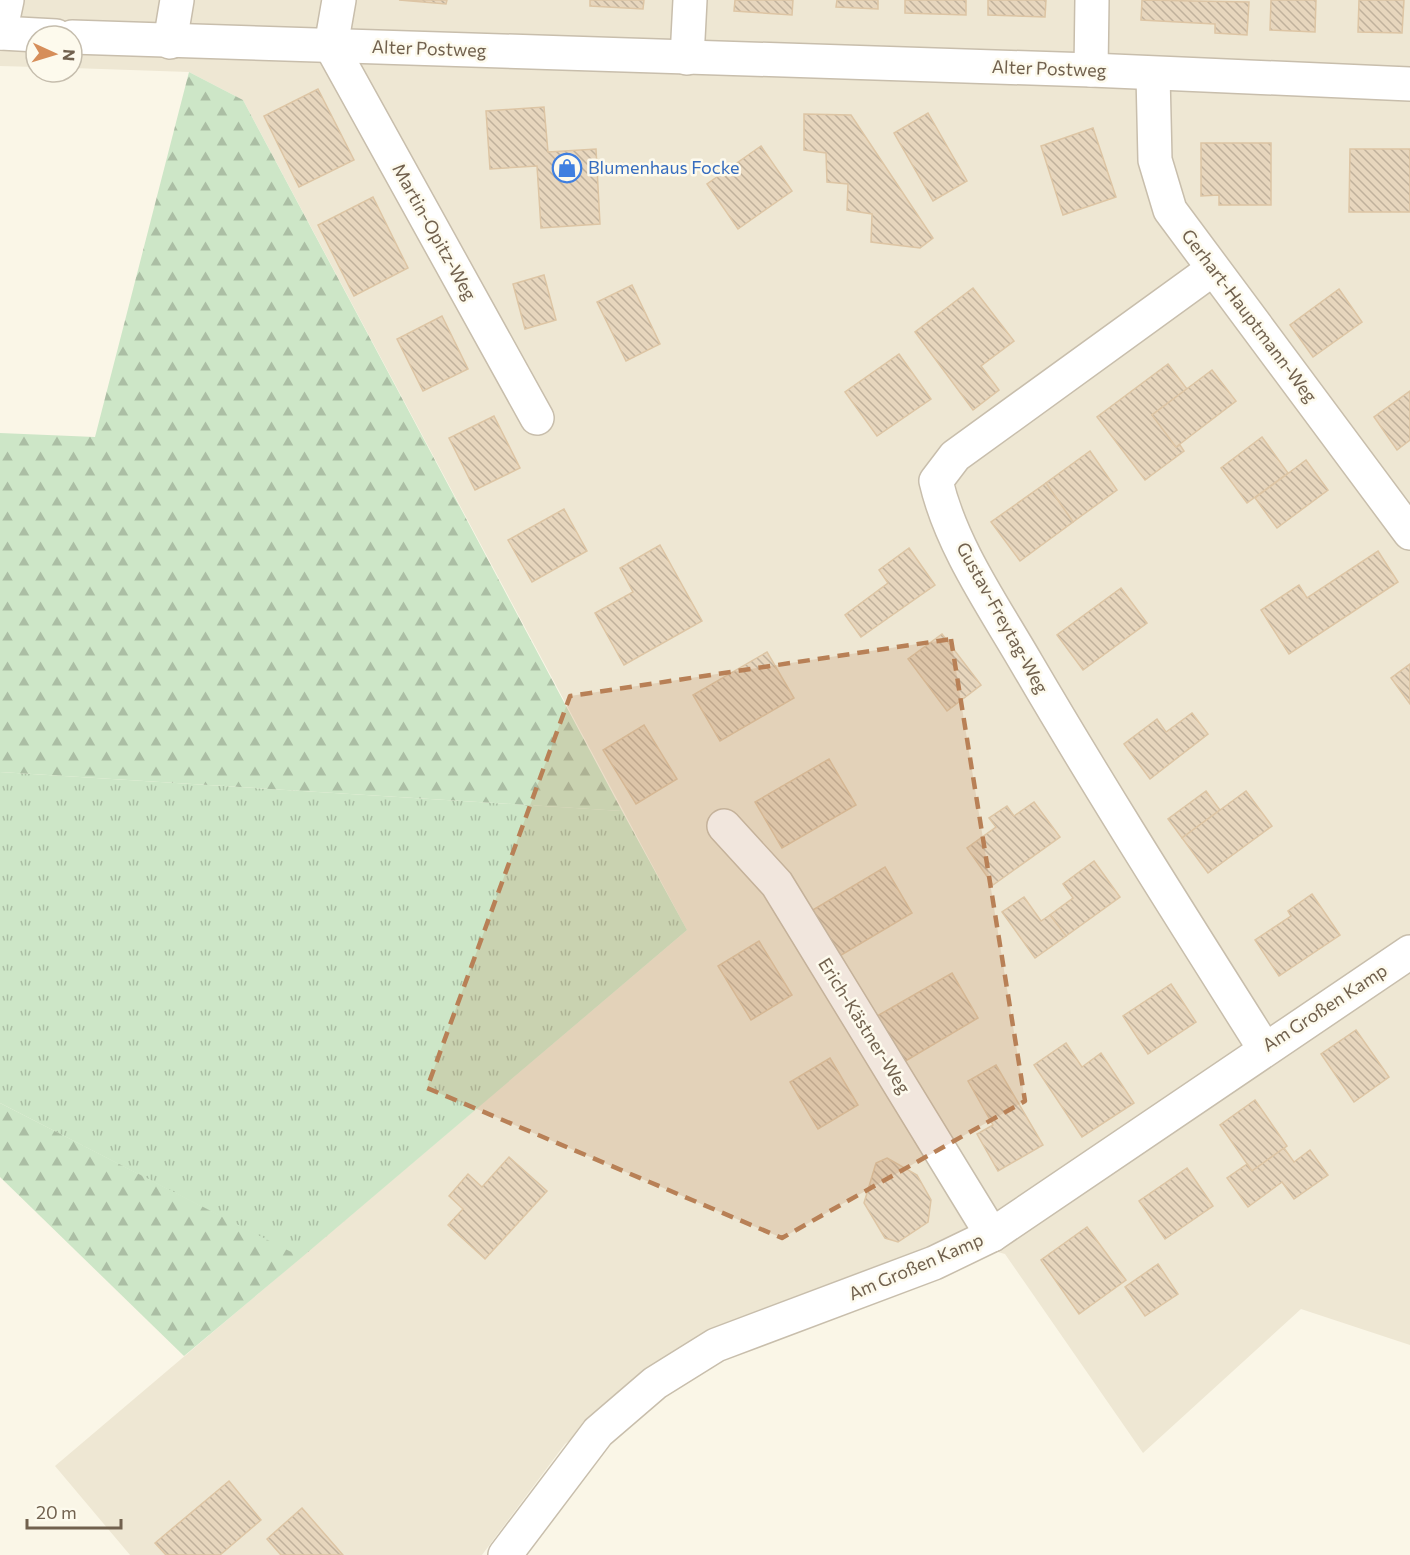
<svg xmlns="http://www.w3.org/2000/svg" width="1410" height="1555" viewBox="0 0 1410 1555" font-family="Commissioner,sans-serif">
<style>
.residential{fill:#eee7d3}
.grass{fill:url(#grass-tufts)}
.forest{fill:url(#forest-firs)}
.building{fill:url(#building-back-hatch);stroke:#ddc5a4;stroke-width:1.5}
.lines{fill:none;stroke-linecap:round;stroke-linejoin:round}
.street-casing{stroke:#c8beac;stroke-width:36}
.street{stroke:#fff;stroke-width:33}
.marked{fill:#b88056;fill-opacity:0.2;stroke:#b88056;stroke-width:4.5;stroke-dasharray:12 8;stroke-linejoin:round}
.labels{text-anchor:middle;stroke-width:5;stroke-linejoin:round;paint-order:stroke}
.street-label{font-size:18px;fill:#71614e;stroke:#fdfaed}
.shop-label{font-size:18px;fill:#366cbe;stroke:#fdfaed;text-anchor:start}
</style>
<defs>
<pattern id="grass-tufts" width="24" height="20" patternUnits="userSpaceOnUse" patternTransform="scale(1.5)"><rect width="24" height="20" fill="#cde6c7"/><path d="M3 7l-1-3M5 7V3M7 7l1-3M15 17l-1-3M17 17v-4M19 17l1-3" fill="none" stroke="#abbea4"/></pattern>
<pattern id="forest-firs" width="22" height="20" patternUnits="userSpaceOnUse" patternTransform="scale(1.5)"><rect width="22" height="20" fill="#cde6c7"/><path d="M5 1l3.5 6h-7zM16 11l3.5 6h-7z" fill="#abbea4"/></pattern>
<pattern id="building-back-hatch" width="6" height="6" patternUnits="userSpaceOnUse" patternTransform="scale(1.5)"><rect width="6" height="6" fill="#e7d6bd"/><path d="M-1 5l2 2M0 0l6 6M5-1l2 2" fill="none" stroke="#c0b19c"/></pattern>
</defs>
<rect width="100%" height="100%" fill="#faf6e7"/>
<path class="residential" d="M0,0H1410V1345L1301,1309L1143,1453L1005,1254L954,1240L684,1348L565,1444L482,1555H130L55,1466L687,930L243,100L189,72L72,68V36H36V67L0,66Z"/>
<path class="grass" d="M0,772L622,811L687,930L301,1258L0,1103Z"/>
<g class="forest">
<path d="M189,72L243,100L622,811L0,772V433L95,437Z"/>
<path d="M0,1103L301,1257V1258L184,1356L0,1177Z"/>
</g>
<g class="building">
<path d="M399,0H447L446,4Z"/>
<path d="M590,0H644L643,9L590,6Z"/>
<path d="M735,0H793L792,15L734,11Z"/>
<path d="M837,0H878V9L836,7Z"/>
<path d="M905,0H966V15L905,13Z"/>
<path d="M988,0H1046L1045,17L988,15Z"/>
<path d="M1142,0L1249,2L1247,35L1215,33V24L1141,20Z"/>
<path d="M1271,0H1316L1315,32L1270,30Z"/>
<path d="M1359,0H1404L1402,33L1358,32Z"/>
<path d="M318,89L354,160L299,187L264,116Z"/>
<path d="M544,107L548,152L596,149L600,224L541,228L537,166L490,169L486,111Z"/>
<path d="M928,113L967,181L933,201L894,133Z"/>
<path d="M804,114L851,115L933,238L920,248L871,242L872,214L847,210L848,184L827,182L826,153L804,150Z"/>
<path d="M1093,128L1116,197L1063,215L1041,146Z"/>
<path d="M1201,143H1271V205H1219V195L1201,196Z"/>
<path d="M761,146L792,191L738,229L707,184Z"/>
<path d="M1350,149H1410V212H1349Z"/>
<path d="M373,197L408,268L354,296L318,225Z"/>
<path d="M544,275L556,320L525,329L513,284Z"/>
<path d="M632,285L660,344L626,361L597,302Z"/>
<path d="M973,288L1014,341L981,366L999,390L973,410L915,332Z"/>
<path d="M1339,289L1362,322L1313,357L1290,325Z"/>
<path d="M442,316L468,369L423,391L397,339Z"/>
<path d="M899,354L931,399L877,436L845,392Z"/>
<path d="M1168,364L1187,389L1152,415L1176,447L1180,445L1184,451L1145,480L1097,417Z"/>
<path d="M1212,370L1236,401L1176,447L1152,415Z"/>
<path d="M1410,391V440L1397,450L1374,417Z"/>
<path d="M494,416L520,468L475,490L449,438Z"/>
<path d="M1262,437L1288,473L1247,503L1221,468Z"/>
<path d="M1090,451L1117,490L1073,522L1046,483Z"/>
<path d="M1306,460L1328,490L1277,528L1255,498Z"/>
<path d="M1046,483L1073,522L1020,561L991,522Z"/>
<path d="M564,509L587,551L532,582L508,540Z"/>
<path d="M660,545L702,621L624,665L595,613L633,592L620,568Z"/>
<path d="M909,548L935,585L861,637L845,615L888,583L879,570Z"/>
<path d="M1378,551L1398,582L1289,654L1261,610L1299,585L1307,598Z"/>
<path d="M1121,588L1147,623L1083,670L1057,635Z"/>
<path d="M942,634L981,685L947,711L908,659Z"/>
<path d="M767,652L794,698L720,741L693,695Z"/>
<path d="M1410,664V704L1391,678Z"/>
<path d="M1192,713L1208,734L1150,779L1124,744L1157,719L1166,732Z"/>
<path d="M644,725L677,779L636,804L603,750Z"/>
<path d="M829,759L856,805L782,848L755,802Z"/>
<path d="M1206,791L1220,810L1182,838L1168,819Z"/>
<path d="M1246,791L1272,826L1208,873L1182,838Z"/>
<path d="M1034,802L1060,837L993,885L967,848L996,827L989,818L1007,806L1014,816Z"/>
<path d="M1094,861L1120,897L1066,936L1050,915L1073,898L1063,884Z"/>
<path d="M885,867L912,913L838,957L811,911Z"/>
<path d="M1312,894L1340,935L1279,976L1255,940L1291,916L1288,911Z"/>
<path d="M1024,897L1041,921L1050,915L1066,936L1035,958L1002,912Z"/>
<path d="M759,941L792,995L751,1020L718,966Z"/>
<path d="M952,973L978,1018L904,1062L877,1016Z"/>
<path d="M1171,984L1196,1022L1148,1054L1123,1016Z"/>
<path d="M1356,1030L1389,1077L1354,1102L1321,1054Z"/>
<path d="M1066,1043L1082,1067L1101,1053L1134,1103L1082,1137L1034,1065Z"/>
<path d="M830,1058L858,1105L818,1129L790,1082Z"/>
<path d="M996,1065L1043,1145L998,1171L977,1134L993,1125L968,1081Z"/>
<path d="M1255,1100L1287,1146L1252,1171L1220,1125Z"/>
<path d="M1284,1148L1294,1162L1310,1150L1328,1175L1294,1199L1282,1182L1248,1207L1227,1178L1247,1164L1252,1171Z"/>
<path d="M509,1157L547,1191L485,1259L448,1225L463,1209L449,1196L468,1174L482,1187Z"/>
<path d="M887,1158L917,1175L931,1200L928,1222L898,1242L885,1238L864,1203L876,1163Z"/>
<path d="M1187,1168L1213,1206L1165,1239L1139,1201Z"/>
<path d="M1087,1227L1126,1280L1079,1314L1041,1260Z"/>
<path d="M1158,1264L1178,1294L1145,1316L1125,1287Z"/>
<path d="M229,1481L261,1520L220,1555H166L155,1543Z"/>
<path d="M302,1508L343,1555H281L267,1539Z"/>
</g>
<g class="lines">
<g class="street-casing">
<g id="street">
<path d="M339,0L331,46L537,418"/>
<path d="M0,33L56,36"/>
<path d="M0,33L7,0"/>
<path d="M72,37L1091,70L1410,84"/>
<path d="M170,42L177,0"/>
<path d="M687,58L690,0"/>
<path d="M1091,70L1092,0"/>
<path d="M1153,75L1155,160L1170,210L1410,533"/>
<path d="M1213,269L955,456L936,481C951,546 994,607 1027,664C1103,794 1184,921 1264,1048"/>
<path d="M724,826L777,884L992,1235"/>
<path d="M505,1555L598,1432L655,1383L716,1345L934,1263L992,1235L1410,952"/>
</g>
</g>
<use href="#street" class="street"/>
</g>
<path class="marked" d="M951,639L1025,1101L782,1238L427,1088L570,696Z"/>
<defs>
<g id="shop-ring" transform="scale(1.5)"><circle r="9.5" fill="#fdfaed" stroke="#3f7fe0" stroke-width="1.5"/><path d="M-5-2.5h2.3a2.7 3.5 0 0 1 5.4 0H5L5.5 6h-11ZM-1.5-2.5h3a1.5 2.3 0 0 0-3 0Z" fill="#3f7fe0"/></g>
</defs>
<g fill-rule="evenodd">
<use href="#shop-ring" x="567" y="168"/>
</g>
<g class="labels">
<g class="street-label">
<text transform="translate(429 49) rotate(2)" y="6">Alter Postweg</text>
<text transform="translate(1049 69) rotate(2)" y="6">Alter Postweg</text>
<text transform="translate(434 232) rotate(61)" y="6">Martin-Opitz-Weg</text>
<text transform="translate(1249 316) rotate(53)" y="6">Gerhart-Hauptmann-Weg</text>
<text transform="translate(1002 618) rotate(61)" y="6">Gustav-Freytag-Weg</text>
<text transform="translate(1325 1008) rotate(-33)" y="6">Am Großen Kamp</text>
<text transform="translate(864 1026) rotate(58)" y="6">Erich-Kästner-Weg</text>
<text transform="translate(916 1267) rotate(-23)" y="6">Am Großen Kamp</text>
</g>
<g class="shop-label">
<text x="588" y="174">Blumenhaus Focke</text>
</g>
</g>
<g transform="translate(54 54) rotate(94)"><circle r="28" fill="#fdfaed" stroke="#c5bdad" stroke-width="1.5"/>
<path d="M0-4.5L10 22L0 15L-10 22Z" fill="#d68e5a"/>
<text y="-9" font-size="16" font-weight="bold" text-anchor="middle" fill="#71614e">N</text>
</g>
<path d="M27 1519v9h94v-9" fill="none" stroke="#71614e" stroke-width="3"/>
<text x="36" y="1519" font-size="18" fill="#71614e" stroke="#fdfaed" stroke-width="4.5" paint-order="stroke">20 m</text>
</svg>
